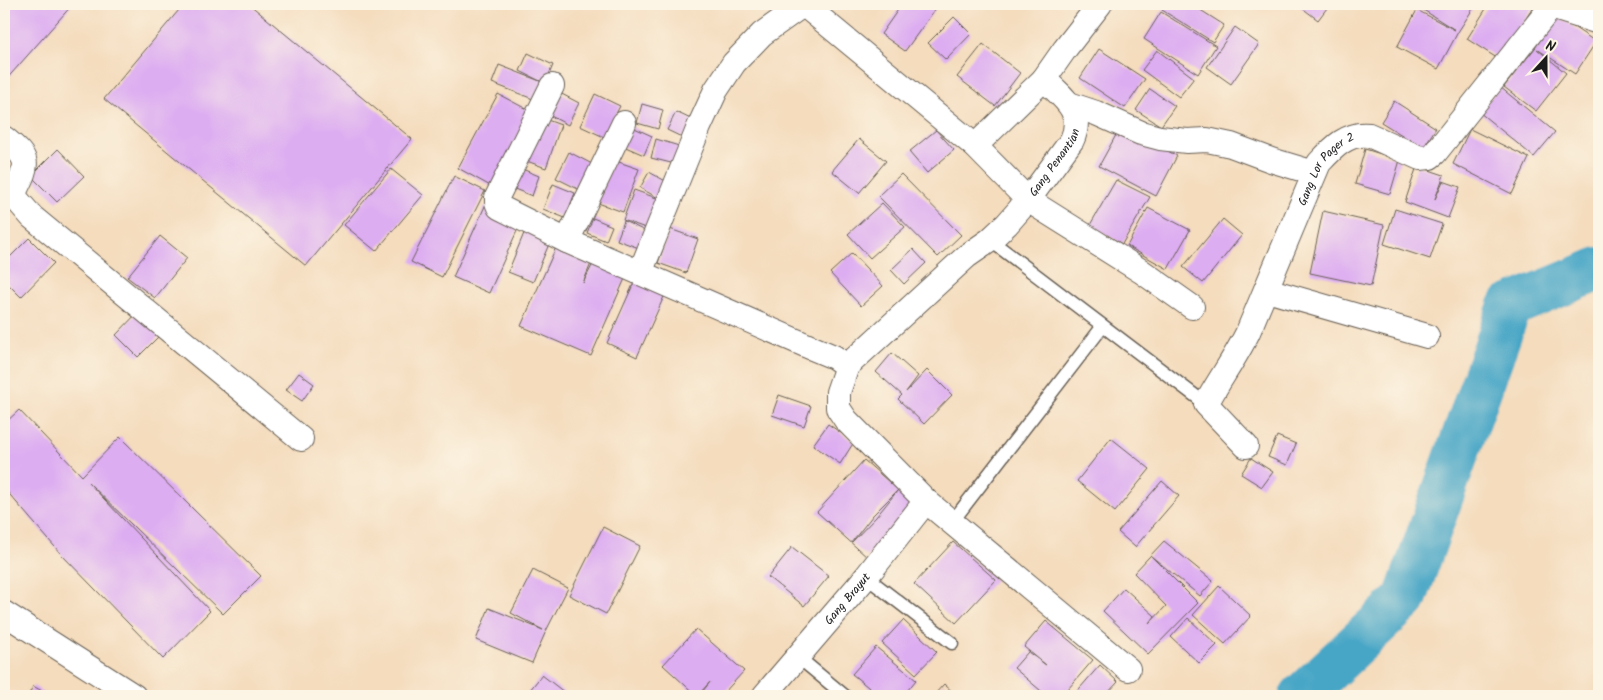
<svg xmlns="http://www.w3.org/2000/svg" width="1603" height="700" viewBox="0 0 1603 700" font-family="Kalam,sans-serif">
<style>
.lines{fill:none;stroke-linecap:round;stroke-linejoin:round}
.river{stroke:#47a6c6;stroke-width:44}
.building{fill:#ddadf1;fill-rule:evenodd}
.lane-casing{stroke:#685f54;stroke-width:15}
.street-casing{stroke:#685f54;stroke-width:26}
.lane{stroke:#fff;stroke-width:12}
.street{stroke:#fff;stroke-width:24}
.labels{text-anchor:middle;stroke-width:4;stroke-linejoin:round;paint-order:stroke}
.street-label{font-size:12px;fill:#1c1c1c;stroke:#fcf5e5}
</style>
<rect width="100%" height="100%" fill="#fcf5e5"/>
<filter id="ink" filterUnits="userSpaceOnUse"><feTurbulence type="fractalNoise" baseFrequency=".02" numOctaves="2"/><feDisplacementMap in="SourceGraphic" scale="10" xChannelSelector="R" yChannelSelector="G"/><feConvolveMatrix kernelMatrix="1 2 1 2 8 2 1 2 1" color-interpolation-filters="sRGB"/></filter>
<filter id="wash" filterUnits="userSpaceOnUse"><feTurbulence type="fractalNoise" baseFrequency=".0096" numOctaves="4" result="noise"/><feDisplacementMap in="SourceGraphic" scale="20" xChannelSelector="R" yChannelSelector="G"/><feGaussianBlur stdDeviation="1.12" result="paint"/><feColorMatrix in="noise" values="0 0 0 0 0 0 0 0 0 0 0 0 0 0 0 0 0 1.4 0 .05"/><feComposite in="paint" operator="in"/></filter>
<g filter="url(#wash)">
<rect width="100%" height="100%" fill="#f4dcbd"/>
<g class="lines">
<path class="river" d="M1301,696L1405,599L1510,306L1599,269"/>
</g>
<g id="blocks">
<g class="building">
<path d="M4,4H73L4,82Z"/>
<path d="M184,4H249L412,139L306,266L104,99Z"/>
<path d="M902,4H939L905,51L881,34Z"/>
<path d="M1166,4H1191L1224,25L1213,42L1162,10Z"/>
<path d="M1297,4H1330L1318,20Z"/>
<path d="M1414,4H1476L1458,32L1438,69L1397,47L1417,10L1455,30Z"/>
<path d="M1489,4H1535L1500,60L1467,39Z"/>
<path d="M1161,12L1216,46L1198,74L1144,39Z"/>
<path d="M1557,16L1596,42L1575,74L1537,49L1566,73L1536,111L1504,87L1535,48Z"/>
<path d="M954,17L971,34L946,60L928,43Z"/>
<path d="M1235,27L1259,44L1231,84L1207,67Z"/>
<path d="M983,44L1020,73L995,106L957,77Z"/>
<path d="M1099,49L1145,79L1125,108L1080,78Z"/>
<path d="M1157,50L1194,78L1179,97L1142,70Z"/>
<path d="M528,53L553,65L538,101L492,83L499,65L540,81L520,71Z"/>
<path d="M1500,87L1555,132L1534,157L1479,112Z"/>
<path d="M1150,89L1175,106L1161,126L1136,110Z"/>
<path d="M556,91L579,103L568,125L545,113Z"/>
<path d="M498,94L534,113L494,188L458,168Z"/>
<path d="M595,94L620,106L604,137L580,126Z"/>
<path d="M1394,101L1436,128L1423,148L1381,122Z"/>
<path d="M642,104L663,110L658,129L637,123Z"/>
<path d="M676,112L699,123L690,141L667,130Z"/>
<path d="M539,117L561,125L546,168L524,160Z"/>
<path d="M630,126L652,136L644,155L621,145Z"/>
<path d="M1121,126L1177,156L1156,196L1099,166Z"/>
<path d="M1470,129L1529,158L1512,194L1453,164Z"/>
<path d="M936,130L954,150L927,173L909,152Z"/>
<path d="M656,139L679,146L675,164L651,158Z"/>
<path d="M859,139L886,161L859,193L832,171Z"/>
<path d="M58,149L84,176L57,202L31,176Z"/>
<path d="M1365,149L1400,160L1390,194L1355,184Z"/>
<path d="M569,152L594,165L580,190L556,178Z"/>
<path d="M613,160L639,169L623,212L598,203Z"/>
<path d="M515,166L539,176L532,196L507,186Z"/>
<path d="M1417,166L1444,175L1435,199L1443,181L1460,187L1448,218L1405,202Z"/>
<path d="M391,169L423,195L376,251L344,225Z"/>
<path d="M649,172L671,184L662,200L640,188Z"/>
<path d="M901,174L961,235L938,257L878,196Z"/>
<path d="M454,176L485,191L442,277L411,262Z"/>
<path d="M1116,180L1150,197L1122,244L1090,225Z"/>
<path d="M553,184L575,193L565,218L543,209Z"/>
<path d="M634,190L662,200L651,230L623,220Z"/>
<path d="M882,203L905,227L870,258L848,234Z"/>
<path d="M485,206L521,222L489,293L453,277Z"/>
<path d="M1148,208L1190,230L1168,269L1127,246Z"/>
<path d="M1395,209L1442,224L1430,259L1384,244Z"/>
<path d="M1323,211L1384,225L1371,286L1310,273Z"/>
<path d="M593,218L612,226L606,241L587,233Z"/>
<path d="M1223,219L1242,235L1203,283L1183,267Z"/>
<path d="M624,221L645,231L639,248L617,240Z"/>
<path d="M527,226L552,237L533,282L508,272Z"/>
<path d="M670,229L698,239L686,273L658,263Z"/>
<path d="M160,236L187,258L155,298L127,277Z"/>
<path d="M29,238L54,263L21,297L4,280V263Z"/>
<path d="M557,245L592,261L583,283L595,260L627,274L591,356L521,326Z"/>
<path d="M913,249L926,263L904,284L891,270Z"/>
<path d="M852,253L883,286L861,306L830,273Z"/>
<path d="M636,278L666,292L637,357L607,343Z"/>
<path d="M140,310L163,332L138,357L116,335Z"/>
<path d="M892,353L918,376L906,392L927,370L952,395L924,424L898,399L902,395L876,372Z"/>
<path d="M299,373L314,384L302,401L286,390Z"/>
<path d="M779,395L811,406L804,426L772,415Z"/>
<path d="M19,410L82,476L120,437L261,576L223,614L88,482L210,611L163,659L61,554L4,488V424Z"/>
<path d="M828,424L854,442L840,464L813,445Z"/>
<path d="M1277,436L1296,444L1287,465L1268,457Z"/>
<path d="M1111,438L1150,469L1115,512L1077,481Z"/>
<path d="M1251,458L1273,472L1262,487L1241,474Z"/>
<path d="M864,460L914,504L867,557L817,512ZM898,490L876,517L851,543L873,515Z"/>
<path d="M1162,481L1179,496L1135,547L1118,532Z"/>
<path d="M603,527L640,546L606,614L569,595Z"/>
<path d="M1164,541L1213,581L1200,596L1151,556L1198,603L1148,654L1103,611L1124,588L1155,616L1149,624L1166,606L1134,573Z"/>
<path d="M953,542L996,580L956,623L914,584Z"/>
<path d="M792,547L829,576L804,606L768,577Z"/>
<path d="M533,570L568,588L546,631L532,663L476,640L489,608L543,630L511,613Z"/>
<path d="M1219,586L1251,616L1225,644L1193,615Z"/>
<path d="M1188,618L1217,645L1199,663L1171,637Z"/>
<path d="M903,620L937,652L916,674L882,643Z"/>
<path d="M1046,621L1093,660L1062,696H1047L1014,668L1028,652L1046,665L1024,647Z"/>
<path d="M696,629L744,671L721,696H699L710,682L697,696L663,665Z"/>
<path d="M876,647L916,680L903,696H879L852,674Z"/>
<path d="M1100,665L1118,682L1105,696H1073Z"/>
<path d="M542,675L569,696H525Z"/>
<path d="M944,684L957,696H933Z"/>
<path d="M33,686L51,696H28Z"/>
</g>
</g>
</g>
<g filter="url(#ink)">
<use href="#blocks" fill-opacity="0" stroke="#685f54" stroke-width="1"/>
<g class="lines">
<g class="lane-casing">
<g id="lane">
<path d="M990,240L1206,404"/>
<path d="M952,522L1103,326"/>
<path d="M866,577L952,643"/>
<path d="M798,657L845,696"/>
</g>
</g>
<g class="street-casing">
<g id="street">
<path id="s1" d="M803,4L975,146L1028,200L1072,140C1085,111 1063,98 1044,79L1065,49L1100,4"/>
<path d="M1551,7L1599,22"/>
<path d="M552,86L497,197V202L499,207L567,241L810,347L834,357L847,366"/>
<path d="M1072,105L1096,113L1141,133L1160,138L1187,141L1207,140L1231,145L1271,160L1314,173"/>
<path d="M4,138C31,160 29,163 14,193L18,201L32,217L301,439"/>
<path d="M975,146L1044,79"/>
<path d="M567,241L624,123"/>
<path d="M640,273L699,127L716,90L734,63L762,34L804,4"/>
<path d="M1267,290L1427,336"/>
<path id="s2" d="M1246,446L1206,404C1219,380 1236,357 1248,332L1319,163C1332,149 1347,132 1369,135L1420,158L1430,157L1435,153L1551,7L1552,4"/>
<path d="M4,613L134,696"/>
<path d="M1128,669L926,501L846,420L838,408V392L847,366L967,256L990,240L1007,224L1028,200L1141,271L1192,307"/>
<path id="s3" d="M764,696L866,577L926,501"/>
</g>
</g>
<use href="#lane" class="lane"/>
<use href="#street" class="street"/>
</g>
</g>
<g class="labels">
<g class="street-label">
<text dy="4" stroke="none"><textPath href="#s1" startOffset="345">Gang Penantian</textPath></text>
<text dy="4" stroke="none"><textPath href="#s2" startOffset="324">Gang Lor Pager 2</textPath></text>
<text dy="4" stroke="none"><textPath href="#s3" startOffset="128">Gang Brayut</textPath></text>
</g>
</g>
<rect width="1603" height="700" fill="none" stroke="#fcf5e5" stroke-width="20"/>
<g transform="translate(1546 58) rotate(21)" stroke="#fcf5e5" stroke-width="4" paint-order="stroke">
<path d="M0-4L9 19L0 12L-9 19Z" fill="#1c1c1c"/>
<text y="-8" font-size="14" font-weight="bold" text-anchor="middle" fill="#1c1c1c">N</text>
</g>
</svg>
